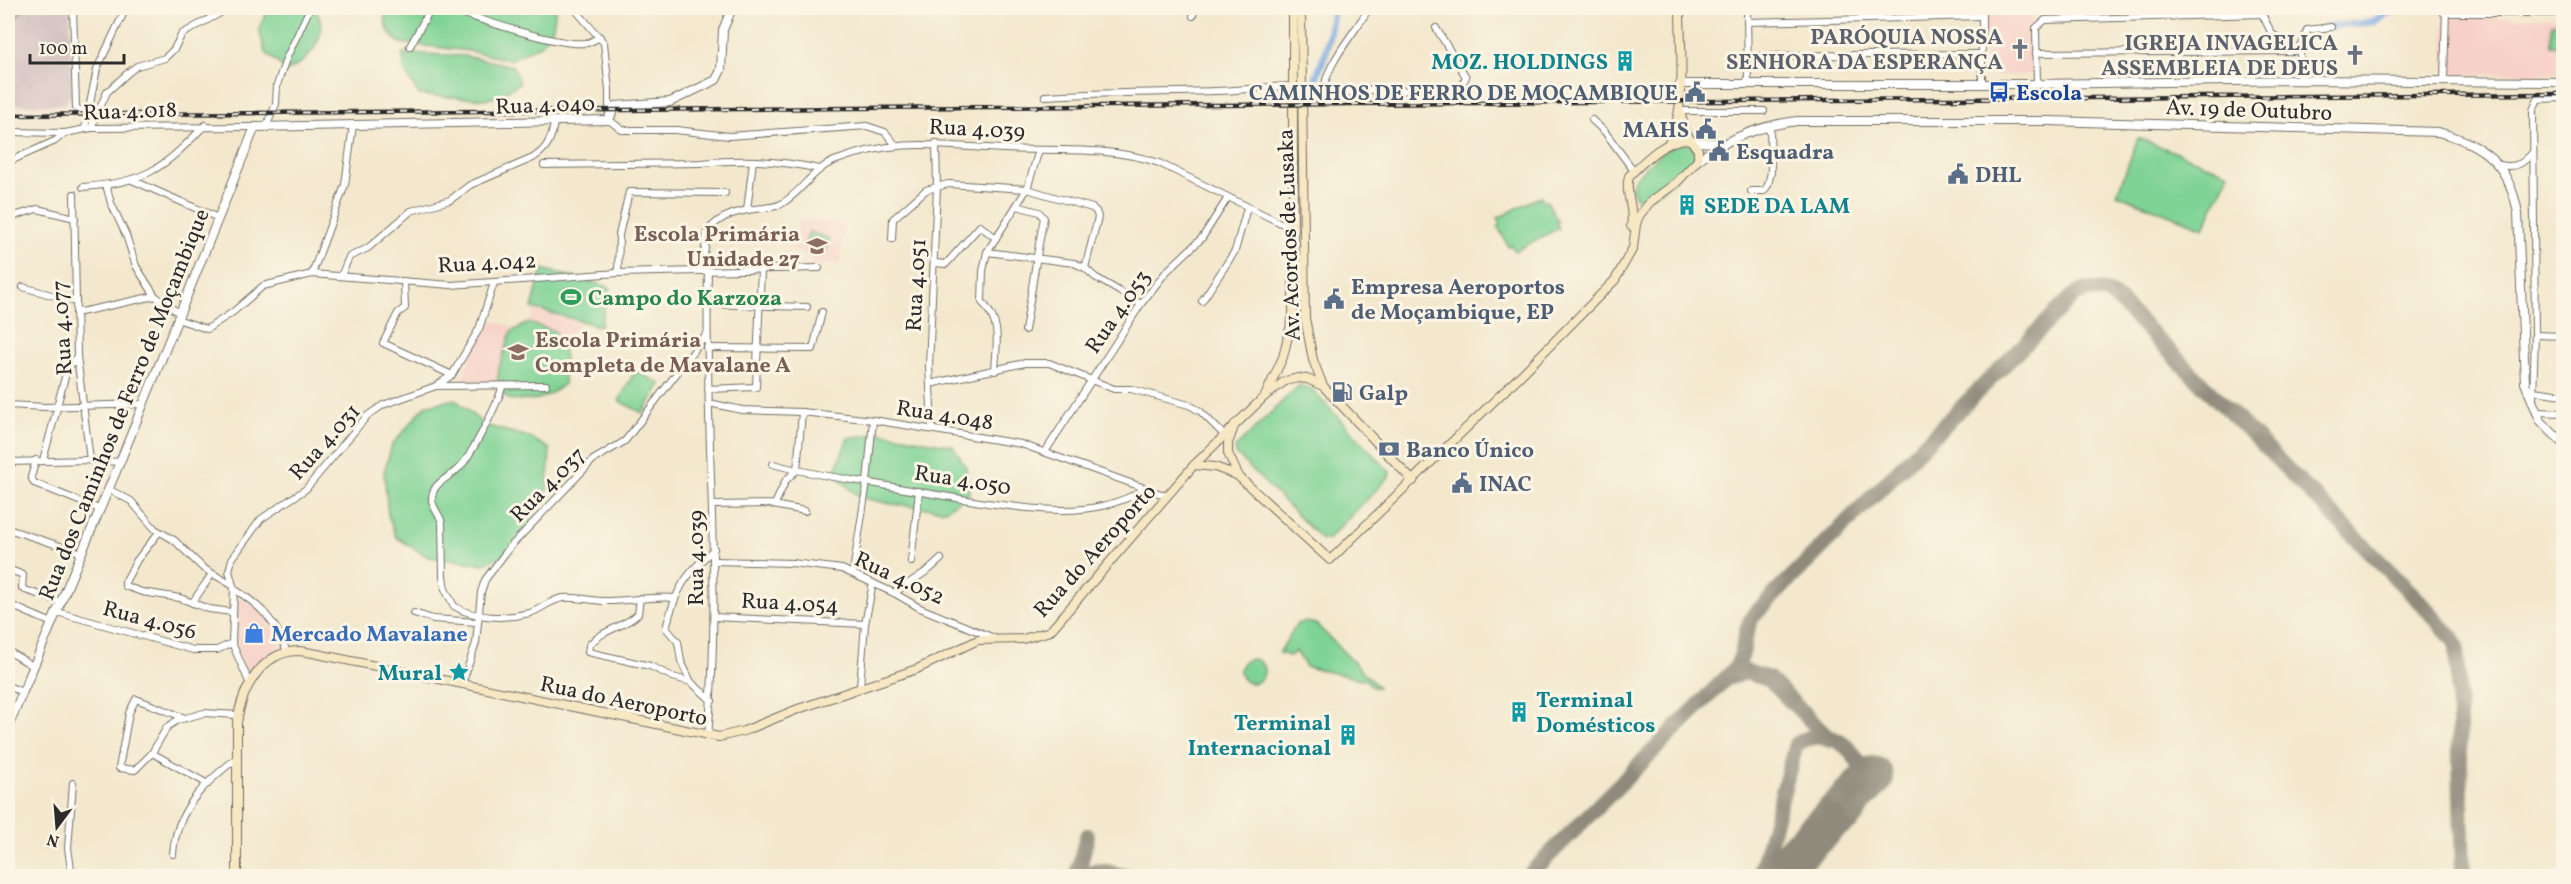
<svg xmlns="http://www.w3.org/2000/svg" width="2571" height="884" viewBox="0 0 2571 884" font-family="Vollkorn,serif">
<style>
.built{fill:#f7d1c7}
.industrial{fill:#d2bfc0}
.green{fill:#7fd395;stroke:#557f60;stroke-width:1.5}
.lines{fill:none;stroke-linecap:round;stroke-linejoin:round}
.canal{stroke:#76a7e0;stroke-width:7}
.taxiway{stroke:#8f8a7c;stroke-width:16}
.runway{stroke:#8f8a7c;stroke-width:42}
.minor-casing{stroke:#716d64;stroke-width:8}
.tertiary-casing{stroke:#716d64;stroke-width:10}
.secondary-casing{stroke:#716d64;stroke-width:10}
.minor{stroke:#fff;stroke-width:6}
.tertiary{stroke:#fff;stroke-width:8}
.secondary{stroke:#f7e8c3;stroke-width:8}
.rail-casing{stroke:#2b2b2b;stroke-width:4.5}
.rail{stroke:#fcf5e5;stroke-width:2;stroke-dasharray:7;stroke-linecap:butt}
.labels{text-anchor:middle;stroke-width:6;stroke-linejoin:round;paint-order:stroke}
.worship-label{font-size:22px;font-weight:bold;fill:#5b616d;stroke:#fcf5e5;text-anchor:end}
.culture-label{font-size:22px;font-weight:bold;fill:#0d838f;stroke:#fcf5e5;text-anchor:end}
.service-label{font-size:22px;font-weight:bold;fill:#4e5e75;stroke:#fcf5e5;text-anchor:start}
.transit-label{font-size:22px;font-weight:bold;fill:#164399;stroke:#fcf5e5;text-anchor:start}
.street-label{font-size:22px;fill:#2b2b2b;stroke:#fcf5e5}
.education-label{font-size:22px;font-weight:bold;fill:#785e54;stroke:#fcf5e5;text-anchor:end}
.leisure-label{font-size:22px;font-weight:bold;fill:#27864d;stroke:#fcf5e5;text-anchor:start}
.shop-label{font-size:22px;font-weight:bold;fill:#366cbe;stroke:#fcf5e5;text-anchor:start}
</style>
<rect width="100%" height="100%" fill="#fcf5e5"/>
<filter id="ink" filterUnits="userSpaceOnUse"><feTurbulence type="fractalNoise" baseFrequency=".0167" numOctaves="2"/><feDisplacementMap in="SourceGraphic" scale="12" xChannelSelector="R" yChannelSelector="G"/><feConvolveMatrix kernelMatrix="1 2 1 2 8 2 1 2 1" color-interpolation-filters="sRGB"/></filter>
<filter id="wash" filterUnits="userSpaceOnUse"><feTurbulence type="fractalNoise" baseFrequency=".008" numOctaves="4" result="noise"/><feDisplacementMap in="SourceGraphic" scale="24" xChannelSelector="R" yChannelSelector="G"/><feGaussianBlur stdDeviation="1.35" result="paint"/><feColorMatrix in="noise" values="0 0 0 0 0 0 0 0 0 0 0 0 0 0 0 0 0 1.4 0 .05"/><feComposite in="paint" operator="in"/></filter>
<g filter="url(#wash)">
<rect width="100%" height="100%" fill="#f3e8cd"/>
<g class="built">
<path d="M1984,8H2032L2033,75L1984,76Z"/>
<path d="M2444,17L2563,18V74L2446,75Z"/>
<path d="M800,220L844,225L840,265L834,263L810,266L812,257L790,250Z"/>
<path d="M534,310L579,323L550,381L463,384L464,373L486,318L526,332Z"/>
<path d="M234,595L257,607L268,618L277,636L281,650L249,676L232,641Z"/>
</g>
<path class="industrial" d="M8,8H70L72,95L64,105H8Z"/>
<g class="green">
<path d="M8,8H25L8,26Z"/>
<path d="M269,8H315C331,34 311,60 287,71L265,52L259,28Z"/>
<path d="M385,8H556L553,27L542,44L510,60L469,51L401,43C387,36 384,22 385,8Z"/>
<path d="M2552,24H2563V46L2551,45Z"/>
<path d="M403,53L465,56L513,66L520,83L496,97L485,99L419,95L404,70Z"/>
<path d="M2138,138L2229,173L2204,228L2117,194Z"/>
<path d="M1684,142L1691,145L1695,154L1693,160C1682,173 1654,203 1637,198L1631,187C1636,172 1668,145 1684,142Z"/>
<path d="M1541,196L1544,202L1547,201L1558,221L1556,223L1559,228L1515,251L1511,245L1508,246L1498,227L1501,225L1498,218Z"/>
<path d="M809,232L829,238L826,250L805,244Z"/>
<path d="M542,269L610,287L600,326L532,308Z"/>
<path d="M528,323L555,331L565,356L564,384C543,401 535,402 508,399L497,387L499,368L511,332Z"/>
<path d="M635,371L661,384L643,413L619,401Z"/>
<path d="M1299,385L1312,390L1390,472L1389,477L1328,539L1322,540L1236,454L1235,448Z"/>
<path d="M455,399L484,425L529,437L550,449L547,491L526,531L510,553L483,564L428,557L396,537L388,515L384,472L392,445L425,406Z"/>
<path d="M882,433L953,446L966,467L969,494L945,510L891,504L859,497L834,474L848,438Z"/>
<path d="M1304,622L1316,624L1378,687H1372L1366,680L1306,667L1296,651L1290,656L1279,653L1297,624Z"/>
<circle cx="1252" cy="671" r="12"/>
</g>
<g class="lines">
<g class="canal">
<path d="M2325,27L2374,22L2385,14L2407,8"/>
<path d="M1312,96L1310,93L1326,52L1334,8"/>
</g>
<g class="taxiway">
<path d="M1727,678L1746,672L1769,679L1830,740"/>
<path d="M1077,876L1087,836"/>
<path d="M1082,876C1096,867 1110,873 1125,876"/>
<path d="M1528,876L1735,669C1747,652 1742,633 1753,616L2073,296C2089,286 2103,288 2118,300L2424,606L2454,640L2457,646L2463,876"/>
<path d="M1760,876L1796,744C1861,705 1900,832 1819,832"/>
</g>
<path class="runway" d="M1774,876L1873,777"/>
</g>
</g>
<g filter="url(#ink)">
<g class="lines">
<g class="minor-casing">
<g id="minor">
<path d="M73,8L76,108L80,110H100"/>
<path d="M447,8C476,18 558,47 587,43C591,42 596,39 600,37"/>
<path d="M574,8L604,43L609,90V120L622,130H676L729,136L867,126L885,132L895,144"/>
<path d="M1747,8L1748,83"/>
<path d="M1982,8V83"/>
<path d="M2259,8L2272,34L2300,51"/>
<path d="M2444,13H2564"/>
<path d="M1193,16L1194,8"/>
<path d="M1747,22L1982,16"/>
<path d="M410,46L431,8"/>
<path d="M2036,53L2300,51"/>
<path d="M1747,56L1982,54"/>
<path d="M2301,80L2300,51L2307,30L2331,27"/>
<path d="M2444,81L2446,8"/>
<path d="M2037,84L2036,28L2045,20L2262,14"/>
<path d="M1324,94C1323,66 1356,32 1369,8"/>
<path d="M1045,96C1102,92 1158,93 1215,91C1241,91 1267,86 1293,86"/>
<path d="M1302,97L1379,89L1432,92L1461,86L1466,77L1436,28"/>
<path d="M1680,111H1764"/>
<path d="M1592,120L1605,132L1634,171"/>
<path d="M266,127L276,104L277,85L286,59L310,8"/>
<path d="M85,128L97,69L126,8"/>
<path d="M91,128L107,92L129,72L137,66L165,58L174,49L182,34L229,8"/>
<path d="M8,132L65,133L91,128L255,127"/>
<path d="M8,162L55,141L65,133"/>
<path d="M544,165L701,163C741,159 780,160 819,169"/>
<path d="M2500,165C2516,168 2523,164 2533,152"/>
<path d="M132,180L218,218"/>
<path d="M106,185L111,203L126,235L136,266L155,296L179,313"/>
<path d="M83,187C146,182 162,170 205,125"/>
<path d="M1751,191H1764L1768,185L1771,172L1770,127"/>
<path d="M74,194L77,356L90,460"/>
<path d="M1017,206L1039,212L1044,218C1036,255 1032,292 1025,330"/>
<path d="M747,210L753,161"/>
<path d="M8,218L37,209L75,218"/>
<path d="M892,239L893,219L926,190L948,184L1027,189L1092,208L1096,211L1098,217L1085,268"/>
<path d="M987,252L1074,263L1085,268L1095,277L1141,304"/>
<path d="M935,263L946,264L980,226L996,238"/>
<path d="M702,271L707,232C720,214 742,210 764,208C769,207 776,207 781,204C801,193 812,170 834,161C897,137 940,146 1005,149C1056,151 1109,146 1159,163L1295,230"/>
<path d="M708,271C704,426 722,581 708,736"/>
<path d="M618,273L619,235L629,192L725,193"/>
<path d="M312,274L345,185L353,125"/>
<path d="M341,276L349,257L368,248L411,211L450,200L470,185L533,158C547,149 552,139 554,122"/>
<path d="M404,281L405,308L398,313L383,343L452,375"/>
<path d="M23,287L76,302"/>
<path d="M1202,301L1235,251L1247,208"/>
<path d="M708,304L807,307"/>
<path d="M76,313L155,296"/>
<path d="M177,319L207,329L233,312L263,286L312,274L451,285L618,273L819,268"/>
<path d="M2535,335L2564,336"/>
<path d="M707,348L813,349L822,312"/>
<path d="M995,371C996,343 1003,325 982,302L983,271L987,252L1027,189L1039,150"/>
<path d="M930,384L1025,363H1049L1114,389H1131L1189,405L1200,411L1223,434"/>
<path d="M436,386L546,385"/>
<path d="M502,387C499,402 470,458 459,468C449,478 433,482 432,498C431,507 440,514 442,523L443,576L445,589L454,606C474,619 506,619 530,613C542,609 550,600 563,598C579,596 594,602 609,601C631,601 651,596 674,598"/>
<path d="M708,389L756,387L761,270"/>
<path d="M2533,391L2564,395"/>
<path d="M2533,398L2535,335L2533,110L2538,99L2564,98"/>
<path d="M709,403L742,410L802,412L873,420L1021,444L1167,496"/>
<path d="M8,405L45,407L141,404"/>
<path d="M57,406L67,370L77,356"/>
<path d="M2536,412L2564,413"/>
<path d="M932,429L929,366L937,187L936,143"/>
<path d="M1045,452L1141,304L1166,272L1202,238L1227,199"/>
<path d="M36,460L31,477L34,483L99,509"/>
<path d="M43,460L58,405"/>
<path d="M8,462L90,460L120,462"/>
<path d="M773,464C815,476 857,480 899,488C951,497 1005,508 1058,510C1088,511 1122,504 1146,488"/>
<path d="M108,489L131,501L155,529L174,540L203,568L232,585"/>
<path d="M713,505L775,504L786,480L797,470L802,412"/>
<path d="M773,505L805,511"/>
<path d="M8,529L82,553"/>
<path d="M159,532L137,560L125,582V586L142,592L180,598L209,609L232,612"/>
<path d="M715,561L792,563L842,569L894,593L920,608L994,638"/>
<path d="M911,562L919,491"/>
<path d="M8,569L23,575L22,588L25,590L62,602"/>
<path d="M853,572L867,482L873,420"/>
<path d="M234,589C260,605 278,623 287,653"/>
<path d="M894,593L930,569L941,559"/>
<path d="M640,598L638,614C623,628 603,629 589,645L588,652L650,666L673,677L691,682"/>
<path d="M192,603L212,574"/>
<path d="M8,604L52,623"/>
<path d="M57,612L193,650H217L232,643"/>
<path d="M414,613L433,619L477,622"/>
<path d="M714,617L865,624"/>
<path d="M8,651L33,666"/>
<path d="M249,682L232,643L234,589L229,571L232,559L261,519L306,489L367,416L383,405L436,386L452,375L479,329L494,283"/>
<path d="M462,684L476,643L481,592L485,580L509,548L593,460L625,441L706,335"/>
<path d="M8,686L22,692"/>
<path d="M860,687L865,624L873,583"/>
<path d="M712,701L691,682L681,661L678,642L666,628C676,589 684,576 714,549"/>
<path d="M185,718L136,699L129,713L119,768L135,770L152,753L167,727L178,720L204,713L238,715"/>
<path d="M152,753L208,784"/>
<path d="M173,854C176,810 203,784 237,758"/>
<path d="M72,876L68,848L73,783"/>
</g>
</g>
<g class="tertiary-casing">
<g id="tertiary">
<path d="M1680,84H2037L2301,80L2564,82"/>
<path d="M1694,142L1720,143"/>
<path d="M1698,160C1725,139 1763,125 1797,121H2048L2438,132C2484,144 2509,164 2518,213L2525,383L2540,420L2564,445"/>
<path d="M8,727L120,462L255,127L609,120L615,106L670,102L716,80L721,70L723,30L732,8"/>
</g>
</g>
<g class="secondary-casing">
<g id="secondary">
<path d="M1301,8L1305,318L1313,360L1323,386"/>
<path d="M1668,144C1688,108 1680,49 1680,8"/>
<path d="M1631,226C1635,209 1624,193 1629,176C1643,162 1669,135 1691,140"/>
<path d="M1265,396L1283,357L1293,316V8"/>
<path d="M1235,424L1228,443V453L1239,477L1330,560L1522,374L1615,280L1633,248L1636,224L1639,216L1650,202L1676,183L1698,160V150L1686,133L1680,111"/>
<path d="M1194,465L1215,467L1239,476"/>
<path d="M237,876V723C241,691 261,651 299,651C308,652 318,654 327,656L719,737L744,731L798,709L917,669L978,640L1023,639L1050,631L1194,465L1265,396L1285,381L1298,378L1307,379L1323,386L1413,481"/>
</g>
</g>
<use href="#minor" class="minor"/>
<use href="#tertiary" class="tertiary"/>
<use href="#secondary" class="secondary"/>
<g class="rail-casing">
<path id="rail" d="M8,115L2564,94"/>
</g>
<use href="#rail" class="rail"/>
</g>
</g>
<defs>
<g id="church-bare" transform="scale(1.62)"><path d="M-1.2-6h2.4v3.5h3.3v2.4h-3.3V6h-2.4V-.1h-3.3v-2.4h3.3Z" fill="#6b7280" stroke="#fcf5e5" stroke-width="2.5" paint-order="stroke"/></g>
<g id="building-bare" transform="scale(1.62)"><path d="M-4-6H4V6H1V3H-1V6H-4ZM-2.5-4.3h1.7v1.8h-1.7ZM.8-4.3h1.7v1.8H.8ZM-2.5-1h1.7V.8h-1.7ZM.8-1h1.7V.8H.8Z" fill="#0f9aa8" stroke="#fcf5e5" stroke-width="2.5" paint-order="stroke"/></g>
<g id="civic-bare" transform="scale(1.62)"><path d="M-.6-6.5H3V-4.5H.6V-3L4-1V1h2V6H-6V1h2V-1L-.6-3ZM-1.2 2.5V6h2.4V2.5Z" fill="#5c6f8a" stroke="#fcf5e5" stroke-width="2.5" paint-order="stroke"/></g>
<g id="bus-bare" transform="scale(1.62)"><path d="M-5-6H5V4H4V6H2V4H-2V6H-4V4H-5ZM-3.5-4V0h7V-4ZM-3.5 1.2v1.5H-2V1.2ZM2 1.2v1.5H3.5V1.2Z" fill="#1a4fb4" stroke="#fcf5e5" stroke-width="2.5" paint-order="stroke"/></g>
<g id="school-bare" transform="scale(1.62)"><path d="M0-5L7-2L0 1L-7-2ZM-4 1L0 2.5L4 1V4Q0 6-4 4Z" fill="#8d6e63" stroke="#fcf5e5" stroke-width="2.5" paint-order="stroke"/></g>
<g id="stadium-bare" transform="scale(1.62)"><path d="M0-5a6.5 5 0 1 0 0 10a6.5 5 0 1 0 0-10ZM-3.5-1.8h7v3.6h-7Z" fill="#2e9e5b" stroke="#fcf5e5" stroke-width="2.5" paint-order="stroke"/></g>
<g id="fuel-bare" transform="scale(1.62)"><path d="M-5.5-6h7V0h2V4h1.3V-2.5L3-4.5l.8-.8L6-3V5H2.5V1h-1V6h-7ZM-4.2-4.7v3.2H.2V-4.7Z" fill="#5c6f8a" stroke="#fcf5e5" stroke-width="2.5" paint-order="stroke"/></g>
<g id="bank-bare" transform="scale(1.62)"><path d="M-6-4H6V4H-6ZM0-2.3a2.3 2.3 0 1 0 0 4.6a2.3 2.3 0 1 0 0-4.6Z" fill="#5c6f8a" stroke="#fcf5e5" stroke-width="2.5" paint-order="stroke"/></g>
<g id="shop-bare" transform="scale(1.62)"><path d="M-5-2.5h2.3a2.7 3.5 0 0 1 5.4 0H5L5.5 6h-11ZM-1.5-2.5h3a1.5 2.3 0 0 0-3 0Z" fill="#3f7fe0" stroke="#fcf5e5" stroke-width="2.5" paint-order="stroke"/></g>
<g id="sight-bare" transform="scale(1.62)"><path d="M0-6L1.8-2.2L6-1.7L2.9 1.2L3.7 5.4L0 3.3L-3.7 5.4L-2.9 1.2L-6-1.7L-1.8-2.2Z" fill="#0f9aa8" stroke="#fcf5e5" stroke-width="2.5" paint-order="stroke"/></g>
</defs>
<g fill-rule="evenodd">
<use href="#church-bare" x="2020" y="49"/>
<use href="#church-bare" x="2355" y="55"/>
<use href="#building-bare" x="1625" y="61"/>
<use href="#civic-bare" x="1695" y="92"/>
<use href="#bus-bare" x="1999" y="92"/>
<use href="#civic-bare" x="1706" y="129"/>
<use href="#civic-bare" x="1719" y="151"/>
<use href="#civic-bare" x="1958" y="174"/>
<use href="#building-bare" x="1687" y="205"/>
<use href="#school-bare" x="817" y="246"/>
<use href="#stadium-bare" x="571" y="297"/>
<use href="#civic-bare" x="1334" y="299"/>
<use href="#school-bare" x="518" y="352"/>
<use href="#fuel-bare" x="1342" y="392"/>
<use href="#bank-bare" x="1389" y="449"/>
<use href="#civic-bare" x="1462" y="483"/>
<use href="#shop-bare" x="254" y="633"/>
<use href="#sight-bare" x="459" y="672"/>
<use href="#building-bare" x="1519" y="712"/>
<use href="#building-bare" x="1348" y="735"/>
</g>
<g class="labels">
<g class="worship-label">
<text x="2003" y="44">PARÓQUIA NOSSA<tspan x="2003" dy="25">SENHORA DA ESPERANÇA</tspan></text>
<text x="2338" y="50">IGREJA INVAGELICA<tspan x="2338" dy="25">ASSEMBLEIA DE DEUS</tspan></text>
</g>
<g class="culture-label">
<text x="1608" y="69">MOZ. HOLDINGS</text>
<text x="1704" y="213" text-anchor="start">SEDE DA LAM</text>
<text x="442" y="680">Mural</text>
<text x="1536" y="707" text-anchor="start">Terminal<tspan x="1536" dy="25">Domésticos</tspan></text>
<text x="1331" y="730">Terminal<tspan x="1331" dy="25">Internacional</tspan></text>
</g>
<g class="service-label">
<text x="1678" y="100" text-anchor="end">CAMINHOS DE FERRO DE MOÇAMBIQUE</text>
<text x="1689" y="137" text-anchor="end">MAHS</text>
<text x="1736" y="159">Esquadra</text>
<text x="1975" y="182">DHL</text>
<text x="1351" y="294">Empresa Aeroportos<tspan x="1351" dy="25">de Moçambique, EP</tspan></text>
<text x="1359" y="400">Galp</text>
<text x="1406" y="457">Banco Único</text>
<text x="1479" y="491">INAC</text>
</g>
<g class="transit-label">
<text x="2016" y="100">Escola</text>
</g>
<g class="street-label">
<text transform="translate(545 104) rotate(-2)" y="8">Rua 4.040</text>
<text transform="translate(2249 109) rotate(2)" y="8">Av. 19 de Outubro</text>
<text transform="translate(130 110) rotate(-2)" y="8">Rua 4.018</text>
<text transform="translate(977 128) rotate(3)" y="8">Rua 4.039</text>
<text transform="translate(1288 235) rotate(-92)" y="8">Av. Acordos de Lusaka</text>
<text transform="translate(487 262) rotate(-3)" y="8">Rua 4.042</text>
<text transform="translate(915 285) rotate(-87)" y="8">Rua 4.051</text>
<text transform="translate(1117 311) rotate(-55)" y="8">Rua 4.053</text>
<text transform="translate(61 328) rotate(-93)" y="8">Rua 4.077</text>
<text transform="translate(123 404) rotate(-68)" y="8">Rua dos Caminhos de Ferro de Moçambique</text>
<text transform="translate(945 414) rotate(9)" y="8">Rua 4.048</text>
<text transform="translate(324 441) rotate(-48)" y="8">Rua 4.031</text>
<text transform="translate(963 479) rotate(9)" y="8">Rua 4.050</text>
<text transform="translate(547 484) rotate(-45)" y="8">Rua 4.037</text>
<text transform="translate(1094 550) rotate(-48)" y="8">Rua do Aeroporto</text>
<text transform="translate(695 558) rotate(-90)" y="8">Rua 4.039</text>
<text transform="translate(900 577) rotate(25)" y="8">Rua 4.052</text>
<text transform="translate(790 602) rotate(3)" y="8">Rua 4.054</text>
<text transform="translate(150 619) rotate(15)" y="8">Rua 4.056</text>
<text transform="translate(624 700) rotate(12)" y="8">Rua do Aeroporto</text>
</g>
<g class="education-label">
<text x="800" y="241">Escola Primária<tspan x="800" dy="25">Unidade 27</tspan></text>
<text x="535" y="347" text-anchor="start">Escola Primária<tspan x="535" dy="25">Completa de Mavalane A</tspan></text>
</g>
<g class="leisure-label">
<text x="588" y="305">Campo do Karzoza</text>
</g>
<g class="shop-label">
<text x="271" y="641">Mercado Mavalane</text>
</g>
</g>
<rect width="2571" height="884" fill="none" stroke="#fcf5e5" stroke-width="30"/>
<g transform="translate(57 827) rotate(196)" stroke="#fcf5e5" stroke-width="4.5" paint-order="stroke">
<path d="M0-4.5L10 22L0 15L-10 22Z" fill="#2b2b2b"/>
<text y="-9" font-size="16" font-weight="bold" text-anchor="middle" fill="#2b2b2b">N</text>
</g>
<path d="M30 54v9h94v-9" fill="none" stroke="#2b2b2b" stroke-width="3"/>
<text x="39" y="54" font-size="18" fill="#2b2b2b" stroke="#fcf5e5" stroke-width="4.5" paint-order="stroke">100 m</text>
</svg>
